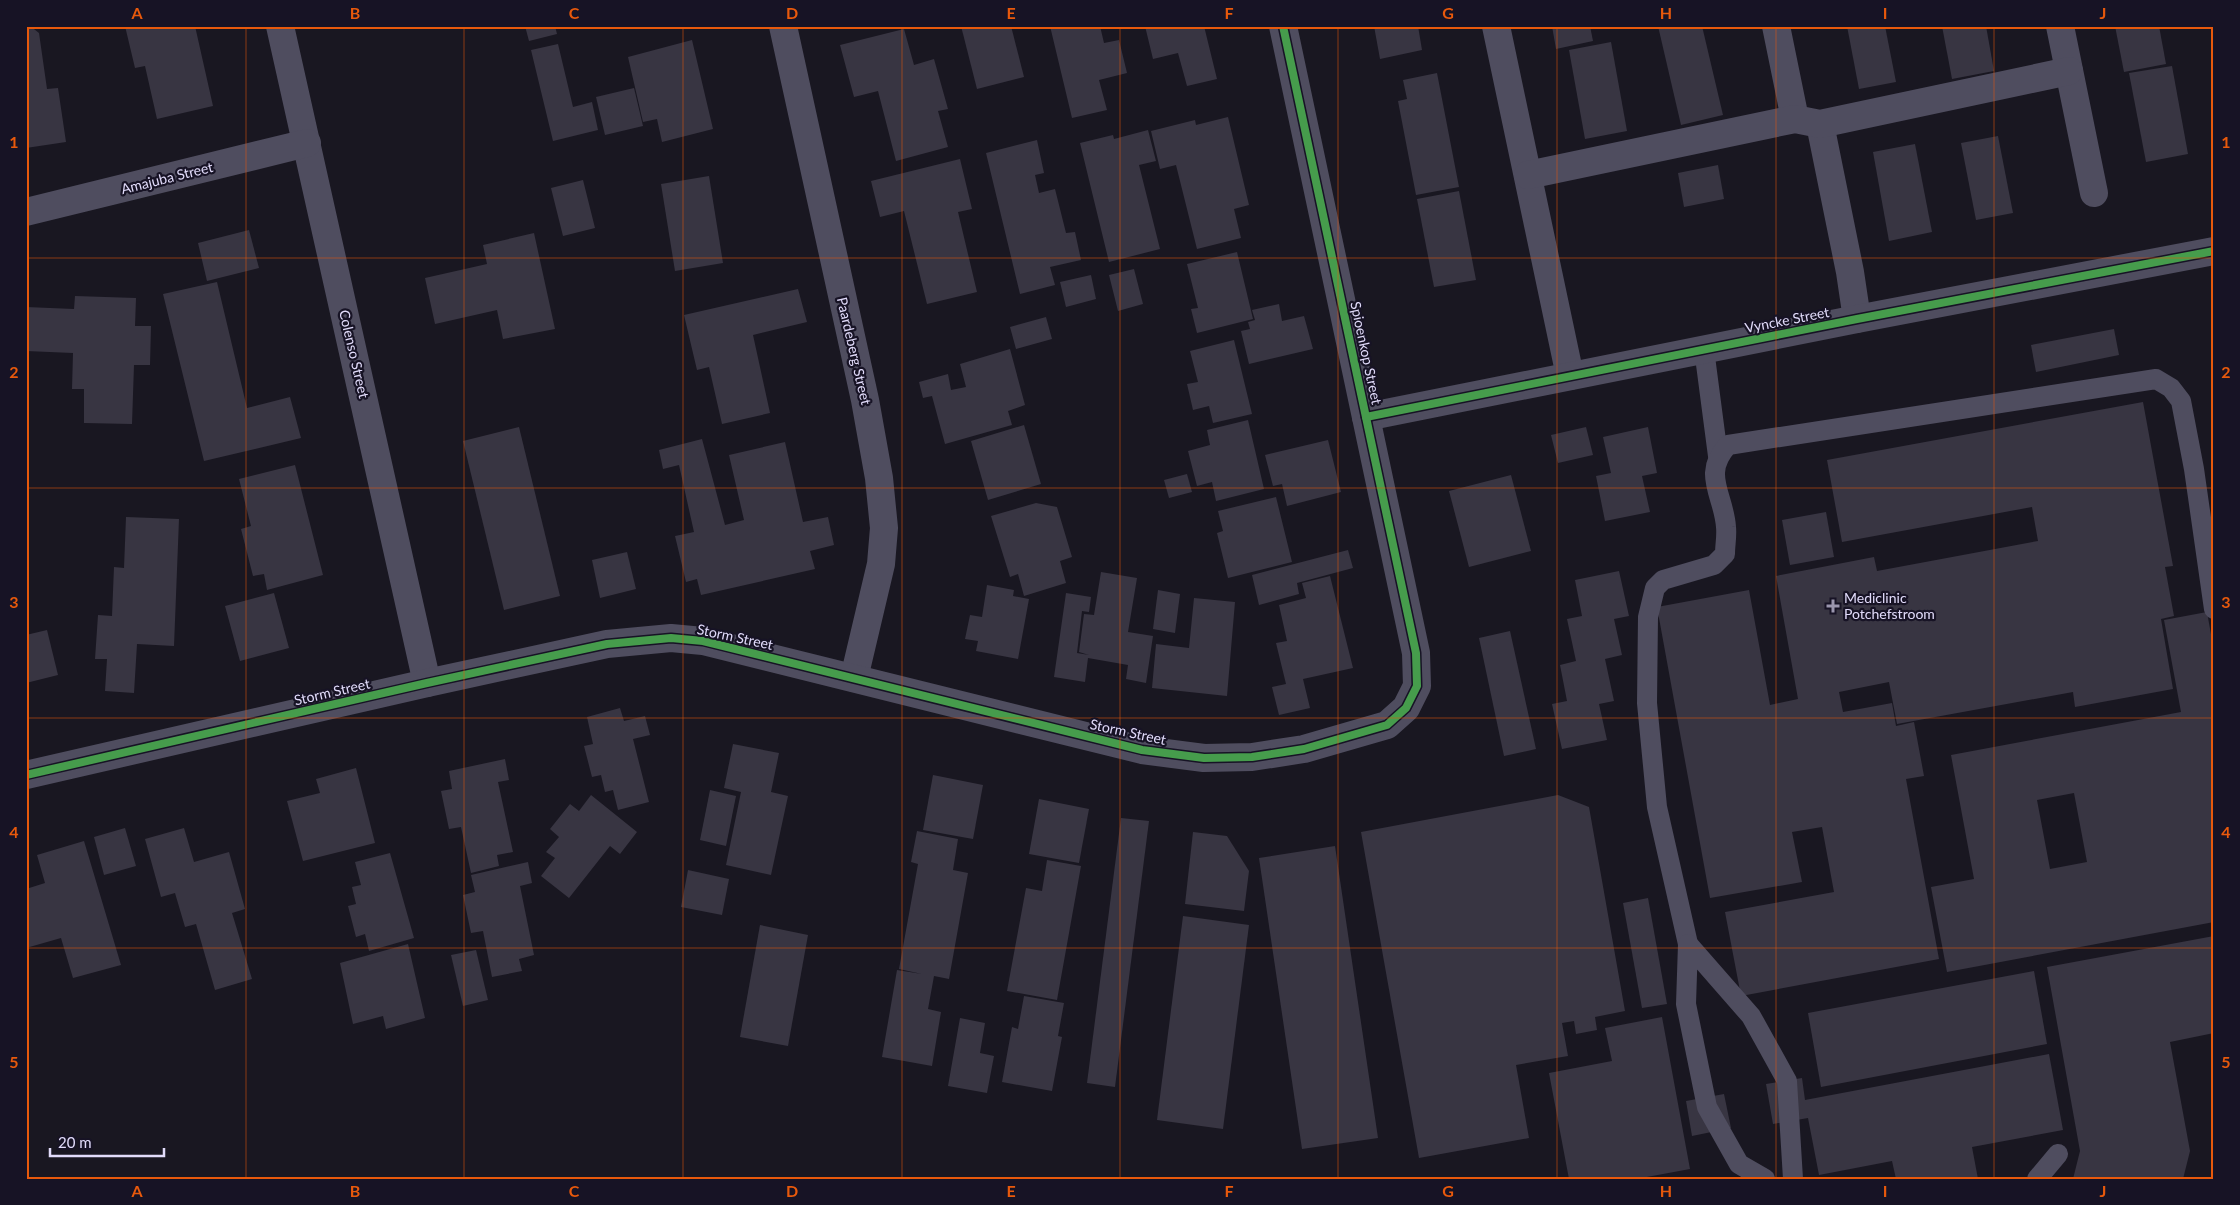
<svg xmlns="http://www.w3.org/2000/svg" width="2240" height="1205" viewBox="0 0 2240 1205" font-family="Lato,sans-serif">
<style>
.building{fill:#383542;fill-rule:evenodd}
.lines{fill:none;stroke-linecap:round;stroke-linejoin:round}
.service{stroke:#4f4d5f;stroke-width:20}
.minor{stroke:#4f4d5f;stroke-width:28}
.cycleway-casing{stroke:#171325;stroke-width:11}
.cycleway{stroke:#469c4c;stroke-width:8}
.grid{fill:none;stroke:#e8590c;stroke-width:1;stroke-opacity:0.55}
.poi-dot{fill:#9b96ae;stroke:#171325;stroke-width:2}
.labels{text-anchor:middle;stroke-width:4.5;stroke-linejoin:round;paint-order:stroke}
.street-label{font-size:14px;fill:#e1dbfa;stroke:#171325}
.poi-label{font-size:14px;fill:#e1dbfa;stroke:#171325;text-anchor:start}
.neatline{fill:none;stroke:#e8590c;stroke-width:2}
.grid-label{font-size:16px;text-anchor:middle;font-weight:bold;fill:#e8590c}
</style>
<rect width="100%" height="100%" fill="#191721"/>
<g class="building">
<path d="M26,26H30L39,33L47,89L58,88L66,142L26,148Z"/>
<path d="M125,26H195L213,106L157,119L145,66L135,68Z"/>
<path d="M525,26H555L557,34L529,41Z"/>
<path d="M961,26H1011L1024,77L977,89Z"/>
<path d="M1050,26H1100L1104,43L1119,40L1127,73L1099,80L1107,110L1072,118Z"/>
<path d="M1145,26H1204L1217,79L1187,86L1178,53L1153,59Z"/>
<path d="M1374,26H1418L1422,50L1380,59Z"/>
<path d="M1552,26H1590L1593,41L1556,49Z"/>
<path d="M1658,26H1702L1723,115L1681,125Z"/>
<path d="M1847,26H1885L1896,82L1859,89Z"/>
<path d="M1942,26H1986L1994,71L1952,79Z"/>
<path d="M2115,26H2159L2166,64L2124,72Z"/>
<path d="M904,29L914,65L934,59L948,109L938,111L948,147L896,161L878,91L854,97L840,45Z"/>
<path d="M692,40L713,129L662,142L657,119L643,122L628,57Z"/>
<path d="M1611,42L1627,131L1585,139L1569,50Z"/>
<path d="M558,44L573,107L592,102L598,130L553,141L531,50Z"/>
<path d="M2172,66L2188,154L2146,162L2129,73Z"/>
<path d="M1437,73L1459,187L1416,195L1398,101L1407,99L1403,80Z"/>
<path d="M634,88L643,126L605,135L596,97Z"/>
<path d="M1228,117L1249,205L1234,209L1241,238L1197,249L1176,165L1160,169L1151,131L1195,120L1196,125Z"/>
<path d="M1148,130L1156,161L1139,165L1160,249L1109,262L1080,143L1113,135L1114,139Z"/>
<path d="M1998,136L2013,213L1976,220L1961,143Z"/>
<path d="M1037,140L1044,173L1035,175L1039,193L1055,189L1066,233L1075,232L1081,260L1050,267L1055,285L1020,294L986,153Z"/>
<path d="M1915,144L1932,232L1889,241L1873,152Z"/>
<path d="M960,159L972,209L958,212L977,292L927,304L904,211L880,217L871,181Z"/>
<path d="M1718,165L1724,199L1684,207L1678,173Z"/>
<path d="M709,176L723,263L675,271L661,184Z"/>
<path d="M583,180L595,228L563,236L551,188Z"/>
<path d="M1459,191L1476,280L1434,287L1417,199Z"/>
<path d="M249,230L259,268L207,281L198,243Z"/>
<path d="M534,233L555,329L503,339L497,310L435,324L425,278L487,264L483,245Z"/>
<path d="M1237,252L1253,319L1197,333L1191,309L1198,308L1187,264Z"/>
<path d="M1134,269L1143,304L1118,311L1109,275Z"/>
<path d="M1091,275L1096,299L1066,307L1060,282Z"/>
<path d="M217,282L247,408L290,397L301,438L204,461L163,294Z"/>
<path d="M798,289L807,322L753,335L770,413L722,424L709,367L697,370L684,315Z"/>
<path d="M75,296L136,298L135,326H151L150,365H134L132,424L84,423V389H72L73,353L26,351V307L74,309Z"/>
<path d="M1279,304L1282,321L1304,316L1313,349L1249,364L1241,331L1250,329L1248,322L1255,320L1252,310Z"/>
<path d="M1046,317L1052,339L1016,349L1010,327Z"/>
<path d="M2114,329L2119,355L2036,372L2031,345Z"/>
<path d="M1234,340L1252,414L1213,423L1209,406L1193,410L1187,384L1198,382L1190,351Z"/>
<path d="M1010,349L1025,405L1008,411L1012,425L945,444L932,396L923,398L919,382L948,374L951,390L966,387L960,364Z"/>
<path d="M2143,402L2173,566L2165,567L2174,616L2161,619L2173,689L2075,707L2073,692L1897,724L1889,682L1839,692L1843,712L1892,703L1896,726L1914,722L1924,776L1906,779L1939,959L1741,996L1725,912L1834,892L1822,827L1792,832L1802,882L1710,898L1657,607L1749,590L1770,705L1798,699L1776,576L1874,557L1877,571L2038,541L2032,507L1842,542L1827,460Z"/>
<path d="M1248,420L1264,489L1216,501L1212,482L1197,486L1188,451L1210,445L1207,430Z"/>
<path d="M1024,425L1041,484L988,500L971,441Z"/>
<path d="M519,427L560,596L504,610L463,441Z"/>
<path d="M1586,427L1593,455L1558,463L1551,435Z"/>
<path d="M1648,427L1657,473L1642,476L1650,512L1605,521L1596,476L1611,473L1603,437Z"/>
<path d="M702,439L725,525L744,520L729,455L785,442L803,522L828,517L834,545L810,551L815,569L701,595L697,579L686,582L675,536L694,532L679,465L663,469L659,450Z"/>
<path d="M1328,440L1341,492L1287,506L1282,484L1273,486L1265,455Z"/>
<path d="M295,465L323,575L267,590L264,574L253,576L241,529L251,526L239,479Z"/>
<path d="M1187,474L1192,492L1169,498L1164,480Z"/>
<path d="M1511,475L1531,551L1469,567L1449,491Z"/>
<path d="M1276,497L1292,562L1228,578L1217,533L1223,531L1218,511Z"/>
<path d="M1036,503L1057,507L1072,557L1060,561L1066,583L1024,596L1018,574L1010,577L991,516Z"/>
<path d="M1826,512L1834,557L1790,565L1782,520Z"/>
<path d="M126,517L179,519L174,646L137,644L134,693L105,691L107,659H95L98,615L112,616L114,567L124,568Z"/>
<path d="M1348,550L1353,568L1297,583L1299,594L1259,605L1252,575Z"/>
<path d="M627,552L636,589L600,598L592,560Z"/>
<path d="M1619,571L1629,616L1614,619L1622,655L1605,659L1614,701L1599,704L1607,740L1562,749L1552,704L1567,701L1560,665L1576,661L1567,619L1582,616L1575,580Z"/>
<path d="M1101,572L1137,578L1128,632L1153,636L1146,683L1126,679L1128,665L1088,658L1085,682L1054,677L1066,593L1091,597L1089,612L1082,611L1077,653L1089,655L1079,652L1084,614L1094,615Z"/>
<path d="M1330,576L1353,668L1303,679L1310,708L1279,715L1272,687L1286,684L1276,643L1287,641L1279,605L1306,598L1302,583Z"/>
<path d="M987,585L1014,590L1013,596L1029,599L1018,659L976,651L978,641L965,639L970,615L982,617Z"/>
<path d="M1158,590L1180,594L1175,633L1153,629Z"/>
<path d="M274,593L289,648L240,661L225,606Z"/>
<path d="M1194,598L1235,602L1227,696L1152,688L1156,644L1189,648Z"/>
<path d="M2207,612L2214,651V824H2212L2214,836V922L1947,972L1931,887L1974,879L1951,755L2181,712L2164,620ZM2074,793L2087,862L2050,869L2037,800Z"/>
<path d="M47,630L58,675L26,683V635Z"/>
<path d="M1510,631L1536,749L1504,756L1479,638Z"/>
<path d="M620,708L624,721L645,716L650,735L633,739L649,802L618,810L613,790L605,792L601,775L592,777L584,746L593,744L587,717Z"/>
<path d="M733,744L779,753L771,792L788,796L771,875L726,865L741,792L724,788Z"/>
<path d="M505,759L509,780L498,782L513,852L497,855L499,866L471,873L461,827L449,829L441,791L452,789L449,771Z"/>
<path d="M356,768L375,843L303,861L287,801L320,793L316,779Z"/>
<path d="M933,775L983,785L973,839L923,830Z"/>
<path d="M710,790L736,796L726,846L700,840Z"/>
<path d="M591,795L637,832L620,854L610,846L569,898L541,876L555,858L546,852L559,837L550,829L570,804L579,811Z"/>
<path d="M1558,795L1589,807L1625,1011L1595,1017L1597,1030L1576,1034L1574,1021L1562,1023L1568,1056L1516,1065L1529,1138L1419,1158L1361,832Z"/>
<path d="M1039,799L1089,809L1079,863L1029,854Z"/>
<path d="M1121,818L1149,821L1115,1087L1087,1083Z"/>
<path d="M125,828L136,866L104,875L94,837Z"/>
<path d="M184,828L194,862L229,852L245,909L232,913L252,979L215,990L196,924L185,927L175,893L161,897L145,839Z"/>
<path d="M917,831L958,839L953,870L968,873L949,979L934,976L928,1009L941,1012L932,1066L882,1057L897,970L922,974L899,969L918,864L911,862Z"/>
<path d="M1193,832L1227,836L1249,871L1244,911L1185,904Z"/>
<path d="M84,841L121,965L73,978L61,938L26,948V889L45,883L37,855Z"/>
<path d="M1335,846L1378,1138L1302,1149L1259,858Z"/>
<path d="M390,853L414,938L369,951L365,934L356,937L348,906L356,904L352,887L361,885L355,862Z"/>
<path d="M1047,860L1081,866L1057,1000L1007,991L1026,888L1042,891Z"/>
<path d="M528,862L532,883L520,886L534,955L519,959L522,971L492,977L483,931L471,933L463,895L475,892L471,875Z"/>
<path d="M688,870L729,879L722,915L681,907Z"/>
<path d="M1648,898L1667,1004L1642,1008L1623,903Z"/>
<path d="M1183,916L1249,925L1223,1129L1157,1120Z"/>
<path d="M760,925L808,935L788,1046L740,1037Z"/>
<path d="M2214,936V1033L2170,1042L2190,1151L2183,1179H2073L2080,1151L2047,967Z"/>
<path d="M408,944L425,1018L386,1029L383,1016L353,1024L340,963Z"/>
<path d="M476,950L488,1000L463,1006L451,955Z"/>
<path d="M2034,971L2047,1044L1821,1087L1808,1013Z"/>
<path d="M1024,996L1064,1003L1058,1036L1062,1037L1052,1091L1002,1082L1012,1027L1018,1029Z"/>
<path d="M1662,1017L1690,1169L1636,1179H1569L1549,1073L1612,1061L1605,1028Z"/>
<path d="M960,1018L985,1023L980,1053L994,1056L987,1093L948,1086Z"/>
<path d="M2049,1054L2063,1130L1972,1147L1978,1179H1896L1892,1161L1819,1175L1808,1118L1773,1124L1766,1084L1802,1078L1805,1100Z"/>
<path d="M1724,1094L1731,1128L1692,1136L1686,1101Z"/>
</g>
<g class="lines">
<g class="service">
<path d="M1704,349L1718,456"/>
<path d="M1688,944L1657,807L1647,703L1648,617L1655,588L1663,580L1714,565L1725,554C1725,545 1727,536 1726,527C1724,495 1701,474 1728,445L2156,379L2171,388L2181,401L2194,469L2214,609"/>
<path d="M1765,1179L1739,1164L1707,1107L1686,1004L1688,944L1751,1016L1787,1081L1793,1179"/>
<path d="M2037,1179L2058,1154"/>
</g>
<g class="minor">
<path d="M280,26L427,683"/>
<path d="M783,26L865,400L879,478L884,528L881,564L854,678"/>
<path d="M1496,26L1570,376"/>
<path d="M1776,26L1795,119"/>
<path d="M2060,26L2094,193"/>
<path d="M1820,124L1850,272L1857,319"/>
<path d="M1528,175L1795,119L1820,124L2069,71"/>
<path d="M26,212L307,143"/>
<path d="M1366,417L1857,319L2214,251"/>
<path d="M26,775L427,683L607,644L671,638L703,641L1142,750L1204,758L1252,757L1304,749L1387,725L1406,708L1417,686L1416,653L1283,26"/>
</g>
<g class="cycleway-casing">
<g id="cycleway">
<path d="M1366,417L1857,319L2214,251"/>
<path d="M26,775L427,683L607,644L671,638L703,641L1142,750L1204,758L1252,757L1304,749L1387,725L1406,708L1417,686L1416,653L1283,26"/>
</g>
</g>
<use href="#cycleway" class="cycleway"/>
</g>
<path class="grid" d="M246,26V1179M464,26V1179M683,26V1179M902,26V1179M1120,26V1179M1338,26V1179M1557,26V1179M1776,26V1179M1994,26V1179M26,258H2214M26,488H2214M26,718H2214M26,948H2214"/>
<path class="poi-dot" d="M1830.5 598.5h5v5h5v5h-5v5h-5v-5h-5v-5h5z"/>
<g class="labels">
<g class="street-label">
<text transform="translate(167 178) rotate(-14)" y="5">Amajuba Street</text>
<text transform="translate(1787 320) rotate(-11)" y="5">Vyncke Street</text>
<text transform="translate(854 351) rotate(77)" y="5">Paardeberg Street</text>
<text transform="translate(1366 353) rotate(78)" y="5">Spioenkop Street</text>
<text transform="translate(354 354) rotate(77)" y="5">Colenso Street</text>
<text transform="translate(735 637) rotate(12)" y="5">Storm Street</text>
<text transform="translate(332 692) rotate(-13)" y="5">Storm Street</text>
<text transform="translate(1128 732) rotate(12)" y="5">Storm Street</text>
</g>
<g class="poi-label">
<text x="1844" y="603">Mediclinic<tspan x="1844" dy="16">Potchefstroom</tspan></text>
</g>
</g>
<rect width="2240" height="1205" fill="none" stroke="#171325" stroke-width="55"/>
<path d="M50 1148v8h114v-8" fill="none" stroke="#e1dbfa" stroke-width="2.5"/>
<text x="58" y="1148" font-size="15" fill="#e1dbfa" stroke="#171325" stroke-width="4" paint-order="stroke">20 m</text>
<rect x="28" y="28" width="2184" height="1150" class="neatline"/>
<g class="grid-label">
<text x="137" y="19">A</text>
<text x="355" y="19">B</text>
<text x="574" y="19">C</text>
<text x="792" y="19">D</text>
<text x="1011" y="19">E</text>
<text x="1229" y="19">F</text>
<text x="1448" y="19">G</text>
<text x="1666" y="19">H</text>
<text x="1885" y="19">I</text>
<text x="2103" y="19">J</text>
<text x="14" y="148">1</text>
<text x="2226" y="148">1</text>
<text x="14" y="378">2</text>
<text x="2226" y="378">2</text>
<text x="14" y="608">3</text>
<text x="2226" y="608">3</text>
<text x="14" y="838">4</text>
<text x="2226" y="838">4</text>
<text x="14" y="1068">5</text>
<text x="2226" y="1068">5</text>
<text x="137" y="1197">A</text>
<text x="355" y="1197">B</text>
<text x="574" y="1197">C</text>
<text x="792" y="1197">D</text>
<text x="1011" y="1197">E</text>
<text x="1229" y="1197">F</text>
<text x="1448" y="1197">G</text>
<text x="1666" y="1197">H</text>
<text x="1885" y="1197">I</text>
<text x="2103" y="1197">J</text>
</g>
</svg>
